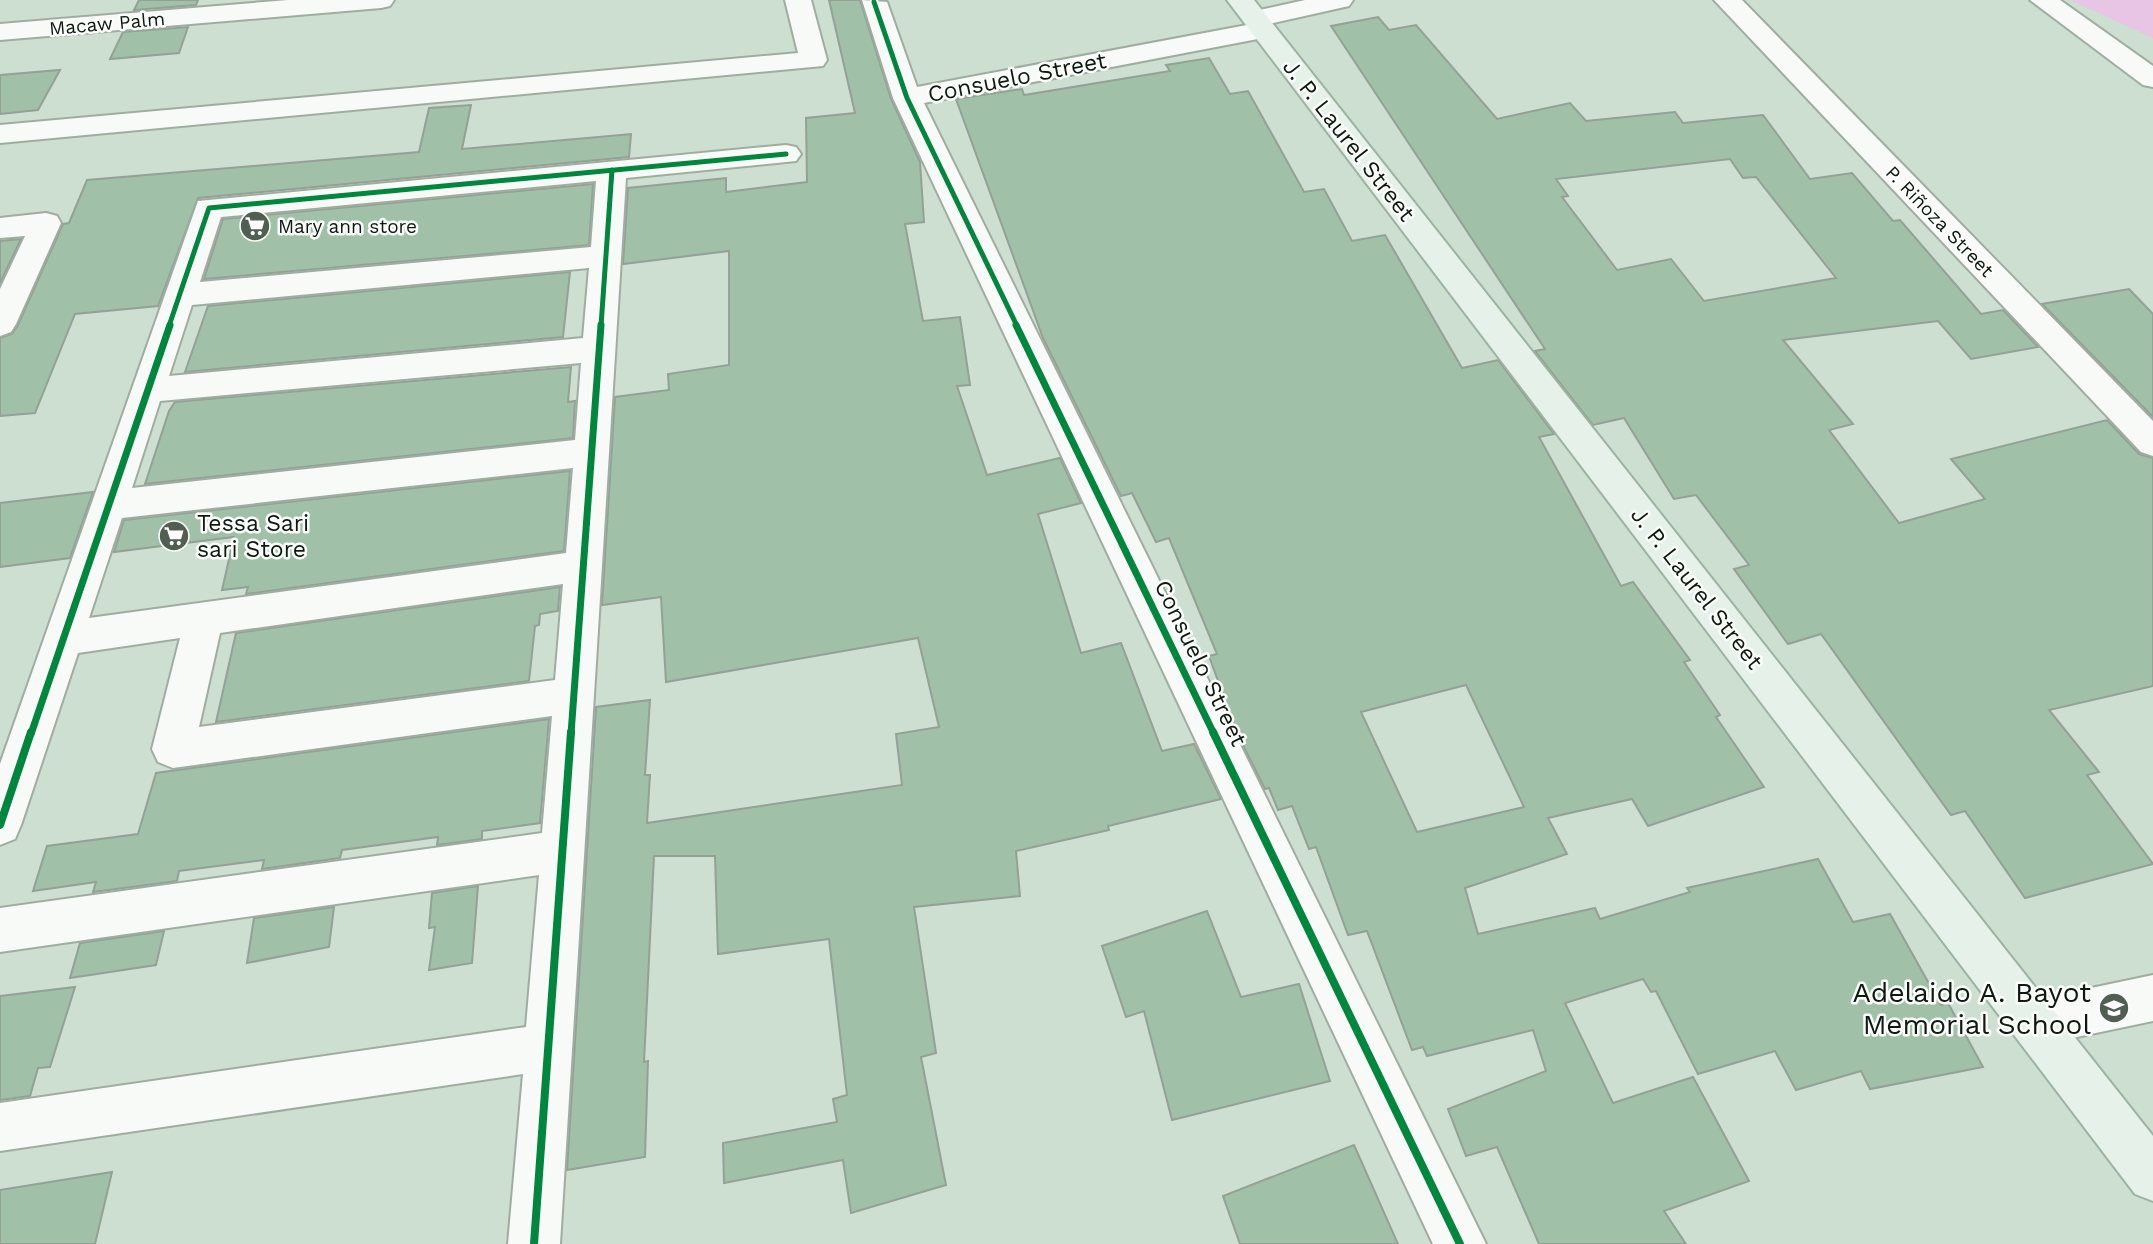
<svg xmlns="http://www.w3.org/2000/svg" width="2153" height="1244" viewBox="0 0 2153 1244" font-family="'Work Sans',sans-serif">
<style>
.green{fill:#e8c4e5}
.building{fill:#a1c0a8;stroke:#93a196;stroke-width:2;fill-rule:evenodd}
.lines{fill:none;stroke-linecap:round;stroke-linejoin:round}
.minor-casing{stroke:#9fada1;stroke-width:4}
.major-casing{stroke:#9cb3a1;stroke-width:4}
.minor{fill:#f8faf8;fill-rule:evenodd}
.major{fill:#e6f1e9;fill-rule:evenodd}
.cycleway-far2-casing{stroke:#fbfefb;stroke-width:9}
.cycleway-far1-casing{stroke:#fbfefb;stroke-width:11}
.cycleway-casing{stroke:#fbfefb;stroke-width:12}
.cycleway-far2{stroke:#00873e;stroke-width:5}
.cycleway-far1{stroke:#00873e;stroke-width:7}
.cycleway{stroke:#00873e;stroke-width:8}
.labels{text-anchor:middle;stroke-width:5;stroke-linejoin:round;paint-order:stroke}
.far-street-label{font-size:19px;fill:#0e1a10;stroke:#fbfefb}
.far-poi-label{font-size:19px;fill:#0e1a10;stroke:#fbfefb;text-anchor:start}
.street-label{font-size:23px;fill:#0e1a10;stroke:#fbfefb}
.poi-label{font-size:23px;fill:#0e1a10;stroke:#fbfefb;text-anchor:start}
.near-poi-label{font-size:28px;fill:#0e1a10;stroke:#fbfefb;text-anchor:end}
</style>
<rect width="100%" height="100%" fill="#cddfd0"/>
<path class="green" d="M2070,0H2153V38Z"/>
<g class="building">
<path d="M139,0H198L196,5L134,10Z"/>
<path d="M829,0H860L891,99L920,162L924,222L905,224L923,321L960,317L970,385L957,386L987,475L1060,458L1081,503L1038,514L1081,653L1121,643L1162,751L1194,744L1221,799L1108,826L1109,830L1016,851L1020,896L914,907L936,1053L921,1057L946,1185L851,1213L843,1160L724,1183L723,1143L837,1122L833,1099L847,1095L829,939L718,954L715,856H654L644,1062L648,1061L645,1157L567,1170L596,707L650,700L645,775H650L647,823L902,785L896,734L939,727L918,638L666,682L661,597L602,605L615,397L669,390L668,374L729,365V251L623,264L628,188L726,178V192L807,182L806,118L855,113Z"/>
<path d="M1378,17L1389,30L1416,25L1497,119L1570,103L1586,121L1675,112L1683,123L1763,115L1810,179L1852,173L1893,221L1900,220L1981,314L2003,310L2038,347L1971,359L1938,321L1783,340L1853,424L1829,430L1899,523L1985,499L1951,459L2107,420L2139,454L2153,458V686L2049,710L2099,772L2087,775L2153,864L2025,898L1965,811L1951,815L1821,634L1788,644L1734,569L1749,565L1696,495L1674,499L1624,418L1593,425L1535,351L1545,349L1331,26ZM1730,159L1743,178L1756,177L1836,278L1704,301L1671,259L1617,270L1562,197L1568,196L1556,179Z"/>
<path d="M188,27L179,53L110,59L123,32Z"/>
<path d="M1209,58L1230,94L1248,91L1304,192L1324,189L1352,241L1385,235L1462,368L1498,360L1554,434L1539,437L1621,586L1633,582L1690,660L1684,662L1720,715L1716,717L1764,787L1648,826L1632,799L1548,818L1567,854L1465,888L1478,934L1595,908L1600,919L1690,892L1687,888L1818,859L1853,922L1890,914L1941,1005L1948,1003L1983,1067L1870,1089L1861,1071L1796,1090L1775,1051L1698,1074L1656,991L1651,992L1643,979L1565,1003L1613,1103L1693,1077L1749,1181L1664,1211L1686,1244H1539L1497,1147L1466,1156L1448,1109L1546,1071L1533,1030L1427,1056L1423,1047L1412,1050L1367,931L1348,935L1316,847L1309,849L1292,806L1278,810L1269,788L1265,789L1237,733L1209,656L1217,654L1169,538L1156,542L1132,493L1121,496L1043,338L956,99L1022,89L1024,95L1170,71L1166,65ZM1466,685L1524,807L1417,832L1361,712Z"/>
<path d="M60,70L38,110L0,114V75Z"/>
<path d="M471,105L462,149L631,134L629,157L198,198L158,306L75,314L35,413L0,416V338L12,334L18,325L63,224L69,223L87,180L419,152L429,108Z"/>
<path d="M593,184L589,245L204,279L223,219Z"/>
<path d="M21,239L0,283V241Z"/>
<path d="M570,272L563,337L185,372L208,306Z"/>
<path d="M2129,289L2153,314V417L2042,304Z"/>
<path d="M571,367L568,402L575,401L573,438L145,484L169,411L175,402Z"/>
<path d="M570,471L564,551L246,594L248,587L222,590L234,537L114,552L124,520Z"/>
<path d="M93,492L70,558L0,567V503Z"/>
<path d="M560,587L558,611L540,614L539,625L535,626L529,681L216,722L236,633Z"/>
<path d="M549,719L540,823L482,831V839L437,845L438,837L342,850L340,858L262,869L264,860L179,871L177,881L93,892L96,882L33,891L47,846L138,834L156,773Z"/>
<path d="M478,886L472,963L429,970L435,927L429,928L432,893Z"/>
<path d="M334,907L329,947L247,963L254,918Z"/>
<path d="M1207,911L1241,997L1299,984L1330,1081L1172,1120L1144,1011L1126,1017L1102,946Z"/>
<path d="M164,931L156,965L70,978L80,943Z"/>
<path d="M75,987L50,1067L38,1068L30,1096L0,1100V996Z"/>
<path d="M1354,1145L1398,1244H1240L1223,1196Z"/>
<path d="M112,1172L95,1244H0V1190Z"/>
</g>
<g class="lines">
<g class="minor-casing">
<g id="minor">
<path d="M288,0H394L390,6L381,8L0,40V24Z"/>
<path d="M785,0H811L827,60L823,66L0,143V125L798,53Z"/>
<path d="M862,0L887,2L917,87L1247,25L1242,19L1246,13L1305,0H1353L1349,6L1269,24L1276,30L1272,36L1263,38L924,103L1486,1244H1433L893,98Z"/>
<path d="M1714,0H1742L2153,421V456L2141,452Z"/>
<path d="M2030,0H2060L2153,66V87L2143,85Z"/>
<path d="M786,145L796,147L801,154L796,161L626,178L560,1244H508L523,1074L0,1151V1103L526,1027L539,875L0,952V908L542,833L552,716L173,768L158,762L152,749L180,638L78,653L21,825L15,839L0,845V764L198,201ZM596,181L591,247L200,282L221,217ZM589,268L583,338L169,376L192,305ZM581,363L575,440L132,488L160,401ZM573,468L566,553L89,618L122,518ZM563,584L555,680L199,727L220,633Z"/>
<path d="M46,213L57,216L61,223L16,324L11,332L0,336V289L25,236L0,238V218Z"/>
<path d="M2153,975V1021L2034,1046L2018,1039L2011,1023L2018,1007L2034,1000Z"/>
</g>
</g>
<g class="major-casing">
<path id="major" d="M1227,0H1254L2153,1136V1201L2135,1194Z"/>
</g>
<use href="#minor" class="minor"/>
<use href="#major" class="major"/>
<g class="cycleway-far2-casing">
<g id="cycleway-far2">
<path d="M874,2L907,98L1017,326"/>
<path d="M169,326L209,208L786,154"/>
<path d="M601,326L612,170"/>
</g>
</g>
<g class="cycleway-far1-casing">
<g id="cycleway-far1">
<path d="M1016,325L1214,734"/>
<path d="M31,734L170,325"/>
<path d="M571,734L601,325"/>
</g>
</g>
<g class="cycleway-casing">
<g id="cycleway">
<path d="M1213,732L1460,1244"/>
<path d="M0,825L31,732"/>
<path d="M534,1244L571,732"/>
</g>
</g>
<use href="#cycleway-far2" class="cycleway-far2"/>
<use href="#cycleway-far1" class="cycleway-far1"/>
<use href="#cycleway" class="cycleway"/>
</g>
<defs>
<g id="supermarket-disc" transform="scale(1.575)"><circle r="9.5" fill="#515f53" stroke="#fbfefb"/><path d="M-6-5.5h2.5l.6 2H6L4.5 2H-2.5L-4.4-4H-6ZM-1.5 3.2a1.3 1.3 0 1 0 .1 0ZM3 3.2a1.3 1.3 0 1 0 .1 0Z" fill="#fff"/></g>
<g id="school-disc" transform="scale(1.575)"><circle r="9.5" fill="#515f53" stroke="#fbfefb"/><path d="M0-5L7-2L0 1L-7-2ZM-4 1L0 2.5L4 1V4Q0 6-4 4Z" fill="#fff"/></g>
</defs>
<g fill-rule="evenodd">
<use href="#supermarket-disc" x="255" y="226"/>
<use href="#supermarket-disc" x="174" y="536"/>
<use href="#school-disc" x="2114" y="1008"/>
</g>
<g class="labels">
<g class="far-street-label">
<text transform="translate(107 23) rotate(-5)" y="7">Macaw Palm</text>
<text transform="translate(1940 221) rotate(46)" y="7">P. Riñoza Street</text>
</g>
<g class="far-poi-label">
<text x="278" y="233">Mary ann store</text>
</g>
<g class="street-label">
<text transform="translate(1017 77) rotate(-11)" y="8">Consuelo Street</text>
<text transform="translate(1349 140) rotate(52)" y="8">J. P. Laurel Street</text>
<text transform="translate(1697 588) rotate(52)" y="8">J. P. Laurel Street</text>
<text transform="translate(1201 663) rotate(64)" y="8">Consuelo Street</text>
</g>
<g class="poi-label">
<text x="197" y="531">Tessa Sari<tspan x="197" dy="26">sari Store</tspan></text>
</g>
<g class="near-poi-label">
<text x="2091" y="1002">Adelaido A. Bayot<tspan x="2091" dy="32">Memorial School</tspan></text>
</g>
</g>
</svg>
